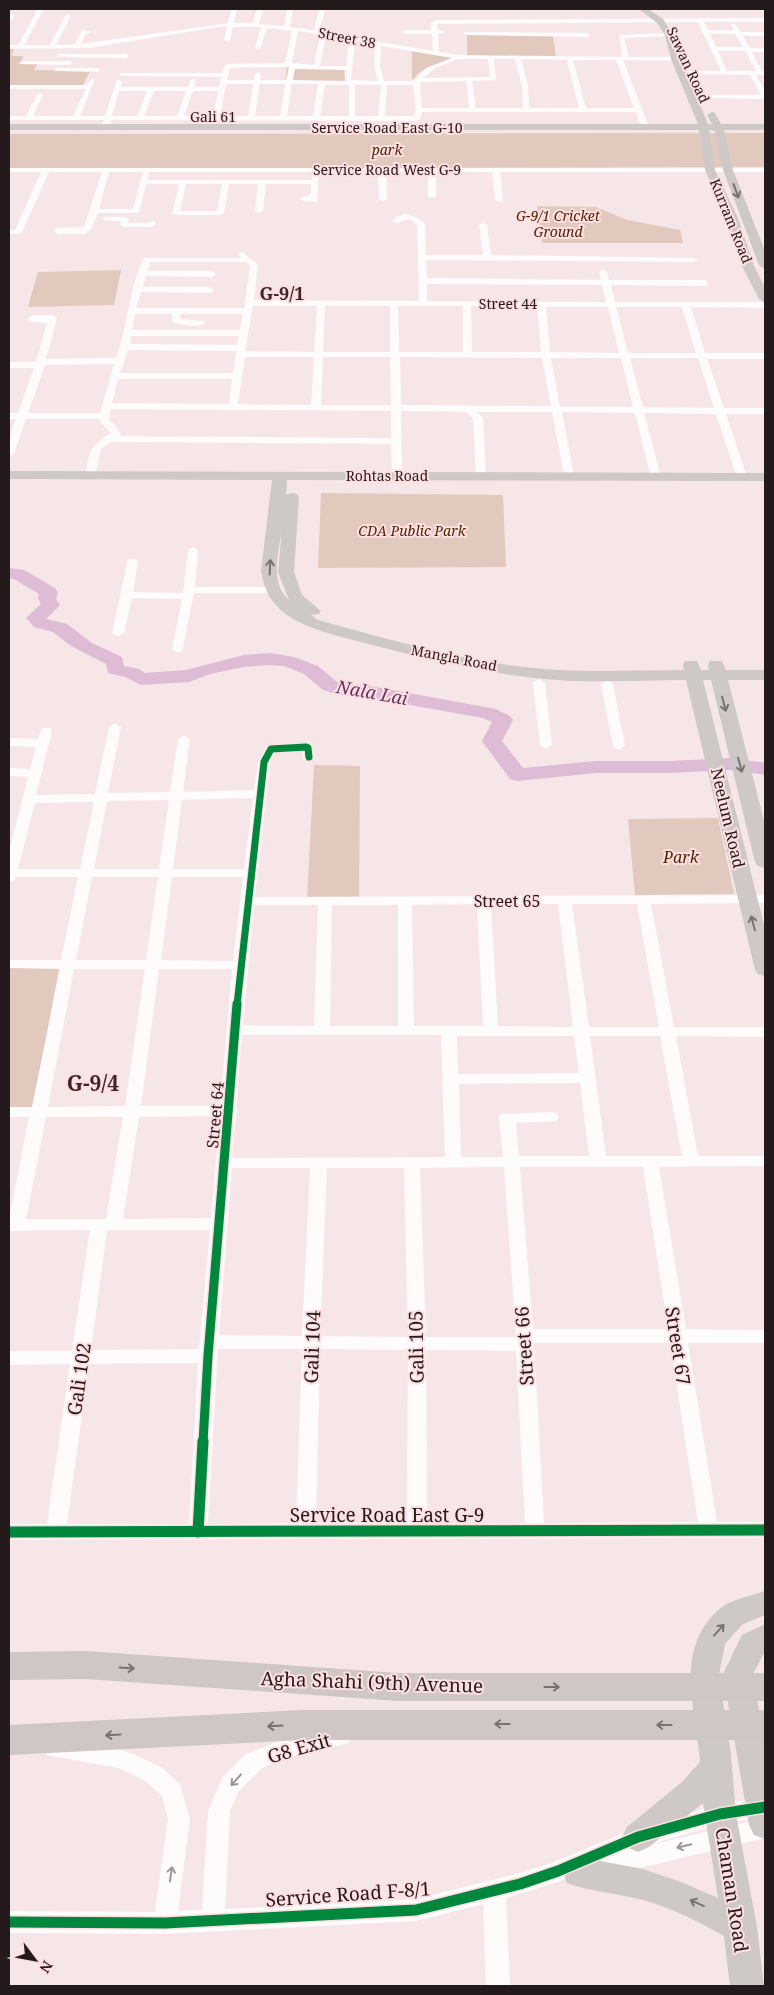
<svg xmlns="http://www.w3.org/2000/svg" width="774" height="1995" viewBox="0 0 774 1995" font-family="'Noto Serif',serif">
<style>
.green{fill:#e2c9be}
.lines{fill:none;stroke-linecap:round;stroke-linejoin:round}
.river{fill:#debcd6;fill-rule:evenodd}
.street{fill:#fefbfc;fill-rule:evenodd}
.secondary{fill:#cec8c7;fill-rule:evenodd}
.primary{fill:#cfc7c6;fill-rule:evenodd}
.cycleway-far2-casing{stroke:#fddfe2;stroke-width:9}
.cycleway-far1-casing{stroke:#fddfe2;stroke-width:12}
.cycleway-casing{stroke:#fddfe2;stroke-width:14}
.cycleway-far2{stroke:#00873e;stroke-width:7}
.cycleway-far1{stroke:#00873e;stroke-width:9}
.cycleway{stroke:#00873e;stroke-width:11}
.oneway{stroke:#7a7171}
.oneway2{stroke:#7a7070}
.oneway3{stroke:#9c9697}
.labels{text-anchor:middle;stroke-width:4;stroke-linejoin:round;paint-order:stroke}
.far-street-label{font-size:14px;fill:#251a1b;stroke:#fddfe2}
.far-park-label{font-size:14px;font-style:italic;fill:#512600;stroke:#fddfe2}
.street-label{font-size:16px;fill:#251a1b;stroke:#fddfe2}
.park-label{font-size:16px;font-style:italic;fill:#512600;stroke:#fddfe2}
.far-district-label{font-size:18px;font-weight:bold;fill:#3c2628;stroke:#fddfe2}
.water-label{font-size:18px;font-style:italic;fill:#693566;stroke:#fddfe2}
.near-street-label{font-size:19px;fill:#251a1b;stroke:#fddfe2}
.district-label{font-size:21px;font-weight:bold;fill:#3c2628;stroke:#fddfe2}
</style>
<rect width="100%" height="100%" fill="#f6e6e8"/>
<g class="green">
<path d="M467,35H553L556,58L467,56Z"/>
<path d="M14,47L12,56H23L21,63H38L34,70L90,71L82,87L9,86V48Z"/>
<path d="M412,51L454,57L420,72L412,80Z"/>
<path d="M287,67L344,68L345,82H285Z"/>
<path d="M765,133V167L9,169V134Z"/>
<path d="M537,206L596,207L627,220L680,230L683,243H542Z"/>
<path d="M121,270L114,305L28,307L38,272Z"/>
<path d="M321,493L503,495L506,567L318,568Z"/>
<path d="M314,765L360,766L359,899L307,900Z"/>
<path d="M718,818L734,894L635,895L628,819Z"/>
<path d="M9,968H59L33,1109H9Z"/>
</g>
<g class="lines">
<path class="river" d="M9,568L24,570L55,588L58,592L56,599L60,605L46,619L67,624L92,643L122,657L124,666L139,669L145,673L186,670L244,655L270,653L294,657L318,666L337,682L344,684L365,685L496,709L510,716L513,720L502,741L523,768L596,761H670L730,758L765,763V775L730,770L670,773H596L517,781L510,779L482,741L492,722L483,718L365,697L335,694L323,690L304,674L284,666L270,665L244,667L210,674L189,682L141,685L125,677L108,673L106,664L71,646L53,632L34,627L26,618L41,604L38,599L39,594L14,579L9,578Z"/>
<g class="street">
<path d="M38,9H44L24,45H50L65,16L68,14L71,16L56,45L75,44L81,32L84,30L91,32L86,34L81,44L228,23L231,9H237L234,23H253L257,9H263L259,24L284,26L287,9H293L290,27L314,30L319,9H325L319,31L433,51L432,34H405L402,32L405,30H431V23L436,20L765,18V22H704L708,30H734L731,25L734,23L741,32H765V36H743L750,48H765V52H752L762,71H765V75H756L765,91V99L701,98V96L703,95H761L750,75L680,74V72L682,71H721L698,22L437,24L438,30L447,32L438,34L439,52L459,55L622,57L619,35L669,33L671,36L624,38L629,57H686L689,59L686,61L623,60L649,127L645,129L641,127L636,112H422L420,119L417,121L111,120L110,126L106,128L102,126L104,120H9V116H26L37,95L40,93L43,95L33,116H73L86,89H9V85H87L91,79H95L80,116H105L117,80L122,81L121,87H188L190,81L193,79L196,81L194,87H219L221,77L122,76L120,75V73H222L224,66L227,64L285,63L292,31L267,28L261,47L258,49L255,47L261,27H233L230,40L227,42L224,40L227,27H218L90,48L9,49V45H18ZM298,31L320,35L314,65L292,63ZM710,34H735L743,47H716ZM326,36L349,40L346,66H320ZM355,41L375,45L374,66L378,81L351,80ZM381,46L452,58L426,68L414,81H384L380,66ZM718,51H745L756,71H727ZM458,59H488L490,77L423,78L435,68ZM494,59H515L522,86L523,108H476L472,81L496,80ZM521,59L567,60L579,108H529L528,86ZM573,60H616L634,108H586ZM289,67L286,80H260L261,74L258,72L255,74L254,80H227L230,68ZM295,69L346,70L345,81L293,80ZM466,81L469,108H422L420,82ZM226,84H253L248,116H220ZM260,84H285L280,116H255ZM292,84H318L313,116H287ZM325,85H349V116H320ZM355,85H381L378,116H355ZM387,85H413L416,110L414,116H385ZM119,91H147L137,116H112ZM154,91H186L177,116H144ZM193,91H218L213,116H184Z"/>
<path d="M749,9H765V11Z"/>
<path d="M10,14L15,15L9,22Z"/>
<path d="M465,32L587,33L590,35L587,37L463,35Z"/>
<path d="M60,54H126L129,56L126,58L58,57V55Z"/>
<path d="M22,61H70L73,63L70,65L20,64L19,63Z"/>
<path d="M57,68H98L101,70L98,72L55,71V69Z"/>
<path d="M9,168H765V172H500L503,200L499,202L495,200L492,172H436V196L432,198L428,196V172H386L387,199L383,201L379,199L378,172H319L317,202L303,201L299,199L311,194V184H266L263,211L259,213L255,211L258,184H229L224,213L220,215H172L179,184H146L139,213H98L91,229L85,234H58L53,230L57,228L84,227L102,172H49L22,232L18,234H9V230H15L41,172H9ZM109,172H143L133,209H99ZM147,172H313L312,180H147L149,174ZM186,184H222L217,211H180Z"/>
<path d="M406,214L418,218L425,224L426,255H483L479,225L483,223L487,225L491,255L694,258L698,260L694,262L426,260L427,278L601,280L599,272L603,269L607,272L609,280H705L709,283L705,286L611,285L615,302H765V308L691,307L705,353H765V359H707L724,408H765V414H726L747,477L746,479H738L737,477L716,414L644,413L661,477L656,480L651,477L635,413L562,412L574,476L569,479L564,476L552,412H477L483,418L486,476L481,479L476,476L473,419L466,412L401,411L402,476L397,479L392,476L391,444L111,442L101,449L95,476L90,479L85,476C90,450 88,448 111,433L101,423L99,419H26L14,454L9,457V440L16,419H9V413H18L34,368H9V362H36L47,323L30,322L28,319L32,315H53L57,318L46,359L116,358C128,327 128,290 144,258H241L238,254L242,252L258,265L254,300L419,301L417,225L409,219L396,223L392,221L396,217ZM150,262H246L250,266L244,308H136L141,292L210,293L214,290L210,287H143L146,276L212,277L216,274L212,271H148ZM427,284L602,285L606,302L427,301ZM253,306H317L314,352L245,351ZM325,306H390V352H323ZM398,306H463V352H399ZM471,306L537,307L541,352H472ZM546,307H608L619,353L550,352ZM616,307H682L696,353H628ZM135,314H172V322C181,325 198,329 205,323L204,321L182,319H180L181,314H243L240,330H132ZM131,336H239L237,345L130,344ZM128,350L236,351L233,373H120ZM245,357H314L311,405L238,404ZM323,357H390L391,405H321ZM400,357L542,358L551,406L401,405ZM551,358H621L633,407H560ZM630,358H698L714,408L643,407ZM114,364L100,413H28L45,365ZM118,379H232L229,404L112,403ZM111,409L391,411V438L119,436L121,434L115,425L109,420Z"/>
<path d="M104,217H125L129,219L128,223H148L152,221H155L156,225L152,227H124L120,225L121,221H107L103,219Z"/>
<path d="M193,547L198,550L195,587H273L279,590L273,593H194L182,652L178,653L172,649L182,599L132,598L124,633L118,636L114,635L112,633L128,559H136L138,561L133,592L183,593L188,550Z"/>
<path d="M539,679L545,683L552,745L546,749L540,745L533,683Z"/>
<path d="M607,680L613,684L625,746L619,750L613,746L601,684Z"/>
<path d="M115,723L121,727L108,793L170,792L178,739L184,735L190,739L183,792L254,790L258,762L267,746L306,743L312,745L315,757L314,760H304L302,751L275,753L270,762L255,897L765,895V903L651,904L674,1027H765V1037L676,1036L698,1156H765V1166L659,1167L686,1329L765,1330V1343H688L717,1522H765V1538L9,1540V1524H47L70,1364L9,1365V1351H72L90,1230L9,1231V1219L29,1117H9V1107H32L60,969L9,968V960H61L78,877H16L14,881L9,882V852L28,777L9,776V768L30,769L36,747L9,746V738L38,739L42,728H50L52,731L36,795L95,794L109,727ZM253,798L244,869H173L182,800ZM169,800L159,869H94L107,801ZM94,802L80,869H18L35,803ZM92,877H158L146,960H76ZM172,877H243L233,961L161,960ZM477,904L483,1026H414L412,905ZM491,904H558L573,1027L498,1026ZM572,904H637L659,1027H589ZM254,905H318L314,1026L243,1025ZM332,905H398V1026H330ZM74,969H145L125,1106L48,1107ZM159,969H232L220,1106H141ZM242,1035H441L445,1157L232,1158L236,1114L238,1111L236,1108ZM457,1036H574L579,1073L458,1074ZM590,1036H660L682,1156H606ZM580,1083L589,1156H519L516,1123L557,1121L559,1117L557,1113L551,1112L501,1114L499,1118L503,1157H461L459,1084ZM220,1116L211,1218L123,1219L139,1117ZM46,1117H123L106,1219H26ZM504,1167L516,1337H426L420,1168ZM520,1167H643L668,1329H533ZM232,1168H310L302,1336L219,1335ZM327,1168H404L408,1337L320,1336ZM107,1230H210L199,1349L91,1350ZM534,1343H670L698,1522L544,1523ZM218,1349H302L296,1523L208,1524ZM320,1349L408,1350L407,1523H316ZM426,1350L516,1351L525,1523H427ZM198,1363L189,1524H67L89,1364Z"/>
<path d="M341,1727L349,1729L352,1736L349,1743L286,1758L262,1768L239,1791L230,1811L225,1909L416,1899L520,1873L554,1862L638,1827L720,1804L765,1797V1817L720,1824L641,1847L765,1818V1838L594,1879L586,1875L584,1871L558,1882L506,1898L510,1986H486L483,1904L416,1921L165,1934L9,1933V1911L155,1912L168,1819L162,1796L144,1780L118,1768L47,1755L44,1748L47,1741L55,1738L120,1749L160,1766L180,1784L190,1819L178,1911L202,1910L208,1811L223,1777L246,1754L284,1739Z"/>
</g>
<g class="secondary">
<path d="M639,9H648L663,19L673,35L681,59L708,124H712L707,115L712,112L715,113L721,124H765V130H724L733,170L765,251V269L759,265L723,170L715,131L709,130L715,170L738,218L754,266L765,288V303L759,299L742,266L726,218L705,170L699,130H9V124H698L671,59L665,35L657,23Z"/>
<path d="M9,471L765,473V481L287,480L286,495L292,493L297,494L299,497L294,572L302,595L321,611L319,614L311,615L318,620C396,641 477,666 559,670C600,672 642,670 684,670L683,665L685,661H697L701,670H709L708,665L710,661H722L726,670H765V680H728L765,825V868L758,866L755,862L711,680H703L765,929V976L758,974L755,970L686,680C644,680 600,683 557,680C491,675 425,659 361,642C335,635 309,630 287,615C271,603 264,590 261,571L272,480L9,479ZM282,529L278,572L289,600C269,583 279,551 282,529Z"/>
<path d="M765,1591V1615L743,1624L725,1644L719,1675L731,1755L736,1814L757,1927L764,1986H730L724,1936C698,1921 672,1908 643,1900C618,1893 591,1892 567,1883L563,1872L567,1861L579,1857L643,1869L681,1882L718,1898L703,1803L649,1847L638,1852L627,1847L622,1837L627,1827L682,1782L700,1762C696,1709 672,1647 722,1607C731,1600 753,1595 765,1591Z"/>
<path d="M765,1624V1651L753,1674L765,1747V1839L754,1835L749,1825L723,1674L742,1635Z"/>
</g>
<g class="primary">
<path d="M86,1651L398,1673H765V1701H398L86,1679L9,1680V1652Z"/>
<path d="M303,1710H765V1740H303L9,1755V1725Z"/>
</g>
<g class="cycleway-far2-casing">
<path id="cycleway-far2" d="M237,1005L264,762L271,749L306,747L308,748L309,757"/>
</g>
<g class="cycleway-far1-casing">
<path id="cycleway-far1" d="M203,1442L208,1356L237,1004"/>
</g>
<g class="cycleway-casing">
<g id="cycleway">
<path d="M9,1532L765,1530"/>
<path d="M198,1532L203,1441"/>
<path d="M9,1922L165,1923L416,1910L520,1884L558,1871L638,1837L720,1814L765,1807"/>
</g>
</g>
<use href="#cycleway-far2" class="cycleway-far2"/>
<use href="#cycleway-far1" class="cycleway-far1"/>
<use href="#cycleway" class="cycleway"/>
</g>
<defs><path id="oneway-shaft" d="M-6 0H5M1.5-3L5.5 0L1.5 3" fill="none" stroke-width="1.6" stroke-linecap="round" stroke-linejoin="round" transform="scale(1.25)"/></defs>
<g class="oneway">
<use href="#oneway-shaft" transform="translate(736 191) rotate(70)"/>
<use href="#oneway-shaft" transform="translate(270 567) rotate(-87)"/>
<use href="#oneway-shaft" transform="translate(724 704) rotate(75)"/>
<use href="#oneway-shaft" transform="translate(740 765) rotate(75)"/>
<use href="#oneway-shaft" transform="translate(753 923) rotate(-105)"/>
<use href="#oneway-shaft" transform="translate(719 1630) rotate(-48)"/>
<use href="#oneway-shaft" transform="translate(697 1903) rotate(-156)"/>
</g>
<g class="oneway2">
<use href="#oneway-shaft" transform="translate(127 1668) rotate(4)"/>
<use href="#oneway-shaft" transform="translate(552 1687)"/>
<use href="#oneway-shaft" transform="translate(502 1724) rotate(-180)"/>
<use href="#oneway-shaft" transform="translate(664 1725) rotate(-180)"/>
<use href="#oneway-shaft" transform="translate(275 1726) rotate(177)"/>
<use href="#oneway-shaft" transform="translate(113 1735) rotate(177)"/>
</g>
<g class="oneway3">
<use href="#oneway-shaft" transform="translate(236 1780) rotate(132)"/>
<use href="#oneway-shaft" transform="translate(684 1846) rotate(167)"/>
<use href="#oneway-shaft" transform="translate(171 1874) rotate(-82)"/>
</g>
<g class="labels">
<g class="far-street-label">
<text transform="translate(347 38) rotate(11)" y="5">Street 38</text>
<text transform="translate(688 65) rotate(65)" y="5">Sawan Road</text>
<text x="213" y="122">Gali 61</text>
<text x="387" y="133">Service Road East G-10</text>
<text x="387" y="175">Service Road West G-9</text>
<text transform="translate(731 221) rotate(68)" y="5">Kurram Road</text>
<text x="508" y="309">Street 44</text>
<text x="387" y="481">Rohtas Road</text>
<text transform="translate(454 658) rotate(11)" y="5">Mangla Road</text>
</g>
<g class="far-park-label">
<text x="387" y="155">park</text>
<text x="558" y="221">G-9/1 Cricket<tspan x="558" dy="16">Ground</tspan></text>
<text x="412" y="536">CDA Public Park</text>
</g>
<g class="street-label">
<text transform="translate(728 818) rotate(77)" y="6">Neelum Road</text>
<text x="507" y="907">Street 65</text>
<text transform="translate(215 1115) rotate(-85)" y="6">Street 64</text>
</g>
<g class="park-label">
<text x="681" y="863">Park</text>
</g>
<g class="far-district-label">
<text x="282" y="300">G-9/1</text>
</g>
<g class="water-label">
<text transform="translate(372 693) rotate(10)" y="6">Nala Lai</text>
</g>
<g class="near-street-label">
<text transform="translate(524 1346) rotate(-94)" y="7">Street 66</text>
<text transform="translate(678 1346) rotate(81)" y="7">Street 67</text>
<text transform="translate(312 1347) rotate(-88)" y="7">Gali 104</text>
<text transform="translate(416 1347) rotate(-91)" y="7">Gali 105</text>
<text transform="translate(79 1379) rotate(-82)" y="7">Gali 102</text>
<text x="387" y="1522">Service Road East G-9</text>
<text transform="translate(372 1682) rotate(2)" y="7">Agha Shahi (9th) Avenue</text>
<text transform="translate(299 1748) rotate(-16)" y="7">G8 Exit</text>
<text transform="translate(732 1890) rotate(81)" y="7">Chaman Road</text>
<text transform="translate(348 1894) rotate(-4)" y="7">Service Road F-8/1</text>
</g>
<g class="district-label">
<text x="93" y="1091">G-9/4</text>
</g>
</g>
<rect width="774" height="1995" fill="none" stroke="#251a1b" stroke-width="20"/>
<g transform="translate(35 1960) rotate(122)" stroke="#fddfe2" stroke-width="4" paint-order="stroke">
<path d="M0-4L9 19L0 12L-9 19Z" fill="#251a1b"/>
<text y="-8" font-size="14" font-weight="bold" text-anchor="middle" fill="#251a1b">N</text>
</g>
</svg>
